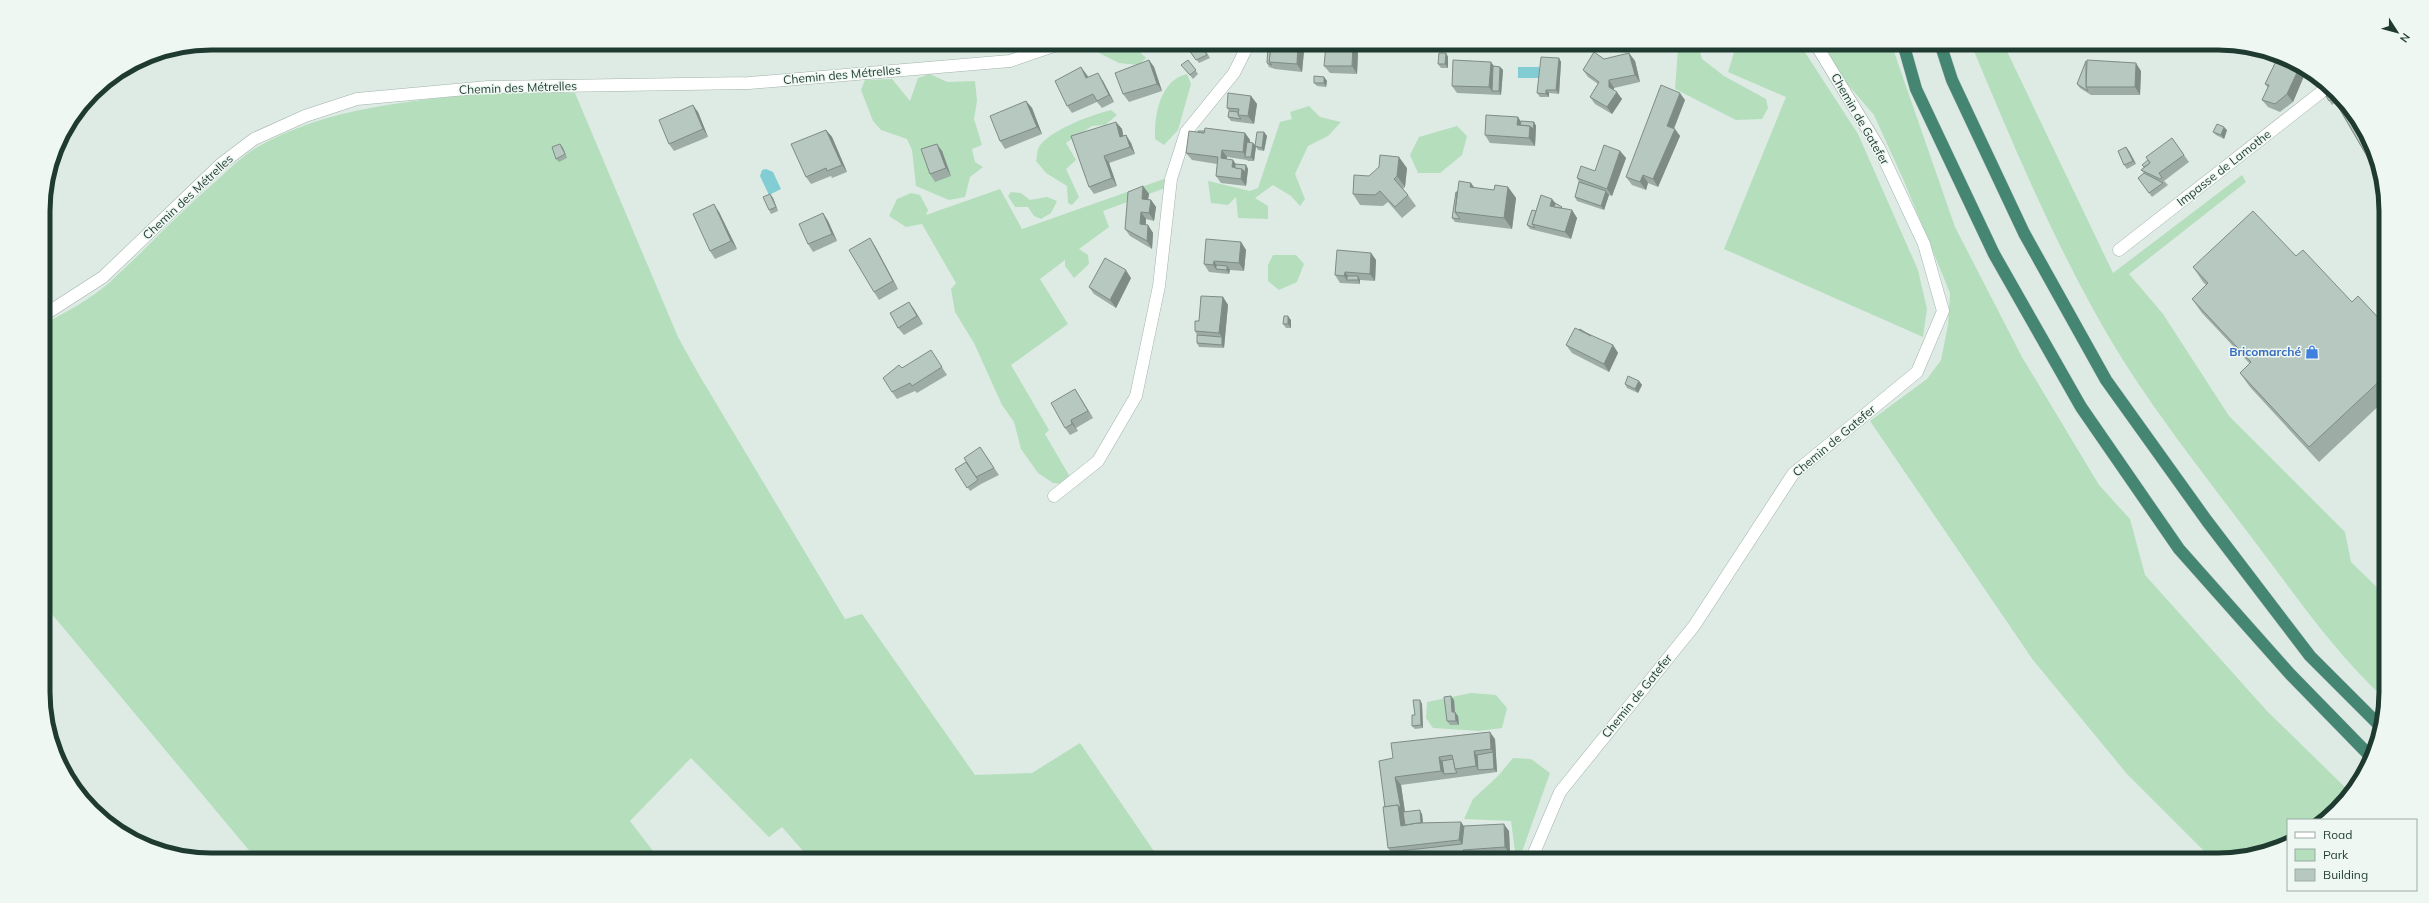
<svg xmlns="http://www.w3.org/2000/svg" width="2429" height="903" viewBox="0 0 2429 903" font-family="Mulish,sans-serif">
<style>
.green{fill:#b5debd}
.water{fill:#82cdd4}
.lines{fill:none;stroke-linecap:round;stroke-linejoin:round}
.minor-casing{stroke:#a1b3ab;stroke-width:13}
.tertiary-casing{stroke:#a1b3ab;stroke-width:13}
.trunk-casing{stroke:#c0c8c5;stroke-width:13}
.minor{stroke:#fff;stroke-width:12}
.tertiary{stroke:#fff;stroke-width:12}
.trunk{stroke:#448672;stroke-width:12}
.wall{fill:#9daca5}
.shaded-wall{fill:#7f8c86}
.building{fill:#b6c8c0;stroke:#7f8c86}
.labels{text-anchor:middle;stroke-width:3;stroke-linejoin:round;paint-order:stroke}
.street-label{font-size:12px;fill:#1f3b31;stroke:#eef7f2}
.shop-label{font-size:12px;font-weight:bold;fill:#366cbe;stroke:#eef7f2;text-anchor:end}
.rim{fill:none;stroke:#1f3b31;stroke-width:5}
</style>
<rect width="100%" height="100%" fill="#deebe4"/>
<g class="green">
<path d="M1098,43H1130L1146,58L1138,65L1119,63L1099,53Z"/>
<path d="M1681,43H1698L1702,59L1724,76L1766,99L1768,108L1762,119L1736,120L1675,89L1678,49Z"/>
<path d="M1737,43H1799L1858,134L1918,270L1927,309L1923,337L1724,249L1786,97L1728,72Z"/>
<path d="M1827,43H1891L1955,227L2022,357L2099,485L2130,519L2145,575L2267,711L2352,794L2326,820H2288V843C2265,855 2238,860 2213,860L2127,774L2033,660L1870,421L1927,379L1941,360L1948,325L1950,293L1904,181L1874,115L1844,80L1831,59Z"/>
<path d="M1974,43H2003L2113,273L2242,175L2246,182L2129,274L2163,314L2229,416L2345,532L2351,562L2386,596L2385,699C2335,653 2296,596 2255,542C2212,485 2167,428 2128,368C2064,267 2017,154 1971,44Z"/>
<path d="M930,74L947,82L975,81L977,101L974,119L982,145L972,149L975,162L983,167L970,177L965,197L949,200L916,186L912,150L907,139L881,130L873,121L861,90L865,80L892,79L910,101L918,78Z"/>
<path d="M1187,74L1191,84L1178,130L1164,145L1155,139C1154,115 1160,80 1187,74Z"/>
<path d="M499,92L575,93L678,337L698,373L845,619L862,614L975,775L1032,773L1080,743L1160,860H811L782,827L769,837L691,758L630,821L660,860H257L46,607L44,324C66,312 91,299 110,282C146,249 178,214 215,182C227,171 240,158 254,149C329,105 415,101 499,92Z"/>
<path d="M1309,106L1320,117L1341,122L1328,136L1308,146L1295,174L1305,199L1300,206L1291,196L1273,185L1255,198L1268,206V219L1238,218L1236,197L1228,205L1211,203L1208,181L1250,191L1258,188L1280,122L1292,119L1290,112Z"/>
<path d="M1111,110L1117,115L1105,125L1092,126L1066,143L1076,160L1066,169L1079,197L1072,205L1068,203L1067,186L1046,173L1036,161C1037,158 1037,152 1038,149C1045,132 1093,114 1111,110Z"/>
<path d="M1457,126L1467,136L1462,155L1440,173H1418L1410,155L1419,137Z"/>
<path d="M1164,179L1165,188L1103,211L1109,227L1079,249L1088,255L1089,264L1074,278L1065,266V260L1040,279L1068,324L1011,365L1049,430L1045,434L1070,477L1064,484L1053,483L1038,473L1021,449L1014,422L1002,405L974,343L955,312L951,289L956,283L922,224L906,227L889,216L897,199L911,193L920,195L928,210L926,215L1000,189L1022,229Z"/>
<path d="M1011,192L1021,193L1030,200L1047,197L1057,201L1051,213L1041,219L1034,216L1028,207H1015L1008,196Z"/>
<path d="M1273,255H1296L1304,264L1297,282L1279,290L1268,281V265Z"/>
<path d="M1471,693L1496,695L1507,708L1502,728L1479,731L1433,728L1426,718L1427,702Z"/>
<path d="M1513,758L1531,759L1550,773L1522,852L1515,851L1511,821L1464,819L1473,799L1499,775Z"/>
</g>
<g class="water">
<rect x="1518" y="67" width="21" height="11"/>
<path d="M766,169L773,172L781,189L769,195L760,176L762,170Z"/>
</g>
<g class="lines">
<g class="minor-casing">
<g id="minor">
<path d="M2119,250L2329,86"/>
<path d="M1054,496L1098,461L1136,396L1159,286L1171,179L1186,132L1234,73L1249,43"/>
<path d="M1531,860L1560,792L1694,626L1793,474L1917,372L1943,311L1924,244L1879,148L1815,43"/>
</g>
</g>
<g class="tertiary-casing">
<path id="tertiary" d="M44,315L103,277L221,164L254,139L305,116L357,99L488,87L749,83L1010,61L1062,43"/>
</g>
<g class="trunk-casing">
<g id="trunk">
<path d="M1903,43L1916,89L1994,254L2081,407L2179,549L2290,674L2371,757"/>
<path d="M1940,43L1952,80L2024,233L2106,380L2207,521L2310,656L2380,726"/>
</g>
</g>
<use href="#minor" class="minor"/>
<use href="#tertiary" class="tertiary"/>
<use href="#trunk" class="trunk"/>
</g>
<g class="wall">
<path d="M856,43H865L859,47Z"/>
<path d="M1184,43H1201L1210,58L1199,63Z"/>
<path d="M1253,43H1322L1324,46V52L1304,51L1302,72L1275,69L1269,67L1267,63V49L1257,48Z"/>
<path d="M1414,43H1442V46L1415,44Z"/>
<path d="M1353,46L1358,53L1357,74L1330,73L1324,66Z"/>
<path d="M1446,53L1448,57V68H1441L1438,64Z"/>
<path d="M1629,53L1635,61L1640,82L1614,88V90L1622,99L1612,114L1595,104L1590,97L1598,84L1588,77L1583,70L1604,59Z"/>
<path d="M2279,55L2307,69L2293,102L2280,112L2268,107L2262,100L2268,88L2265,84Z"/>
<path d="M1559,58L1561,62L1559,94L1549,93V97H1540L1537,93Z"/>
<path d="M1149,60L1154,67L1162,91L1129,102L1123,94Z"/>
<path d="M1188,60L1198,74L1193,79L1184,68Z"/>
<path d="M1494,66L1500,67L1503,70L1501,95L1457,93L1452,86Z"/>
<path d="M2141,71L2140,95H2091L2080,88L2077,84Z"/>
<path d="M1087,75L1088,77L1103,81L1114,102L1102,108L1097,102L1072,113L1067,106Z"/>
<path d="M1324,77L1327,81L1326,87L1317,86L1314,83Z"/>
<path d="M2330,93L2369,137L2383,183L2375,170L2335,102L2332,105L2326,96Z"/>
<path d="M1251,96L1257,104L1254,124L1231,121L1228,117L1229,111L1227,108Z"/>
<path d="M1685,100L1674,129L1680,136L1658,187L1648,183L1646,190L1632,185L1626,177Z"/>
<path d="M1026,101L1032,108L1042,134L1005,149L1000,141Z"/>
<path d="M698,112L708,137L674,151L669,144Z"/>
<path d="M1521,121L1534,122L1536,126L1535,146L1490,143L1485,135Z"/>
<path d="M1116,122L1122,129L1123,136L1126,135L1131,143L1135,154L1109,163L1117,186L1094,194L1089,187Z"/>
<path d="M826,130L832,137L847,172L832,178L831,176L811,184L806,177Z"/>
<path d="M2227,130L2224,139L2216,135L2213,132Z"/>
<path d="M1205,131L1245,133L1250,140V142L1253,143L1255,146L1264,132L1267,136L1264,151L1258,150L1256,147L1254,161H1248L1247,160L1227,157V159L1233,160L1235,164L1246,165L1248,169L1246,186L1221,183L1216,176L1217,164L1192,160L1186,153L1198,132Z"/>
<path d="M2172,138L2189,162L2164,181L2168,185L2152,197L2138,178L2144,173L2141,170L2144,167Z"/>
<path d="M560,144L563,148L567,158L559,162L556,159Z"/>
<path d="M2126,147L2129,151L2136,164L2127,169L2124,165Z"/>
<path d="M942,151L951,176L935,182L930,174Z"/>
<path d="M1620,151L1626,158L1612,196L1609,195L1604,210L1577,201L1575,197L1579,182L1577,178L1595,171Z"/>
<path d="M1407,168L1405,187L1403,189L1408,195L1416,206L1402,218L1388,202L1383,206L1360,205L1353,194L1369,176Z"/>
<path d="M1143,186L1149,194L1148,199L1151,200L1156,207L1154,221L1146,219V225H1148L1153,233L1152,249L1130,236L1125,229Z"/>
<path d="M1508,187L1516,198L1512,229L1455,222L1452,218L1457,192L1475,188L1494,190Z"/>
<path d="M770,194L773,198L778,211L771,214L769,210Z"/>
<path d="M1556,204L1563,209L1572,210L1577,218L1571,239L1530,229L1527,225L1536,211Z"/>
<path d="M719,212L737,249L715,259L710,251Z"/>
<path d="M823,213L828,221L837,241L813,252L808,244Z"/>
<path d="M1241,242L1246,250L1244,271L1230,270L1229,274L1209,272L1204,264Z"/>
<path d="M875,246L898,289L879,300L874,292Z"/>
<path d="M1371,253L1376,260L1375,281L1360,280V284L1340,283L1335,275Z"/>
<path d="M2296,256L2352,302L2385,325V400L2319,462L2250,387L2240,373L2250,364L2202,313L2192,299L2206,285L2203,282L2193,267Z"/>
<path d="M1131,278L1116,308L1094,294L1089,287Z"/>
<path d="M1223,297L1228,305L1224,348L1199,347L1197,343V335L1195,331L1198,321Z"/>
<path d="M909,302L923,324L904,335L898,328Z"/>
<path d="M1291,320V328H1286L1283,324Z"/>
<path d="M1591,336L1613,345L1618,353L1609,372L1572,353L1566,345Z"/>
<path d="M936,358L947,375L917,393L915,391L897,399L892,392L902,368Z"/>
<path d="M1639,381L1642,385L1638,393L1627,388L1625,384Z"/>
<path d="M1075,389L1093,418L1076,428L1078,431L1070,435L1065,428Z"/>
<path d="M980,447L999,475L981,484L970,491L955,469L966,462Z"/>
<path d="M1420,700L1422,704L1423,728L1415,729L1412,726L1415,715Z"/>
<path d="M1454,700L1455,712L1458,716L1459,725H1450L1447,721Z"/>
<path d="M1495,739L1497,772L1401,785L1405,812L1422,814L1423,823L1464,826L1509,831L1510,854L1468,857V860H1392L1391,852L1388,848L1385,807L1379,761Z"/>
</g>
<g class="shaded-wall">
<path d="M1298,43L1304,51L1302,72L1297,64Z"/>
<path d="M1304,43H1308L1307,48L1304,44Z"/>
<path d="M1322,43L1324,46V52L1321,49Z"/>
<path d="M1353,46L1358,53L1357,74L1352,66Z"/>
<path d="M1446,53L1448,57V68L1445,64Z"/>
<path d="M1629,53L1635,61L1640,82L1635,75Z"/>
<path d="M1559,58L1561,62L1559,94L1556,90Z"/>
<path d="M1149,60L1154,67L1162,91L1157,84Z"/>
<path d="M1491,62L1496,69L1492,91L1489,87Z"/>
<path d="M2136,63L2141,71L2140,95L2135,87Z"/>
<path d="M2300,66L2307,69L2293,102L2287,94Z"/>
<path d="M1081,67L1087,75L1091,86L1086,78Z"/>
<path d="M1500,67L1503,70L1501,95L1499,91Z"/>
<path d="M1098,73L1103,81L1114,102L1109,95Z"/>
<path d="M1324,77L1327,81L1326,87L1324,83Z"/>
<path d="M1609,80L1614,88V95L1609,87Z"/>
<path d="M1546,90L1549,93V97L1546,94Z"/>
<path d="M1617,92L1622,99L1612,114L1607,107Z"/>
<path d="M1680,93L1685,100L1672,133L1667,126Z"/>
<path d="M1251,96L1257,104L1254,124L1248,116Z"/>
<path d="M1026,101L1032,108L1042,134L1037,127Z"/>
<path d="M693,105L698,112L708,137L703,129Z"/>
<path d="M1518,117L1523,125H1517Z"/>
<path d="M1116,122L1122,129L1125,145L1120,137Z"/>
<path d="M1534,122L1536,126L1535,146L1529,138L1530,126Z"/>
<path d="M2224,127L2227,130L2224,139L2221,135Z"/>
<path d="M1675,129L1680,136L1658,187L1653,179Z"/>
<path d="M826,130L832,137L847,172L842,165Z"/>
<path d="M1264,132L1267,136L1264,151L1262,148Z"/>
<path d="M1245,133L1250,140L1248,157H1246L1243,152Z"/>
<path d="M1126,135L1131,143L1135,154L1130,147Z"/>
<path d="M1253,143L1256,146L1254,161L1251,157Z"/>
<path d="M560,144L563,148L567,158Z"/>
<path d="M937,144L942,151L951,176L946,168Z"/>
<path d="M2126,147L2129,151L2136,164L2133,161Z"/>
<path d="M1222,150L1227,157L1226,166L1221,158Z"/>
<path d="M1620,151L1626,158L1612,196L1607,189Z"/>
<path d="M1104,156L1109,163L1117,186L1112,178Z"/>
<path d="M1399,157L1407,168L1405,187L1397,176Z"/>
<path d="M1233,160L1238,167H1232Z"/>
<path d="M1246,165L1248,169L1246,186L1241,179L1242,169Z"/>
<path d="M1643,175L1648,183L1646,190L1640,182Z"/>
<path d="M1471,183L1479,194L1470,187Z"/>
<path d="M1143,186L1149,194L1147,207L1142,199Z"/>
<path d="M1508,187L1516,198L1512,229L1504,218Z"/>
<path d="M1606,191L1609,195L1604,210L1601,206Z"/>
<path d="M770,194L773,198L778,211L776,207Z"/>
<path d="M1552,199L1558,206L1556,211L1550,206Z"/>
<path d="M1151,200L1156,207L1154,221L1149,213Z"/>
<path d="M714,204L719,212L737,249L731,241Z"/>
<path d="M1572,210L1577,218L1571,239L1565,232Z"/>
<path d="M1141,212L1146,219L1145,232L1140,224Z"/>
<path d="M823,213L828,221L837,241L832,234Z"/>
<path d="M1148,225L1153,233L1152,249L1147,241Z"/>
<path d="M870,238L875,246L898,289L893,281Z"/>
<path d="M1241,242L1246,250L1244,271L1239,263Z"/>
<path d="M1371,253L1376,260L1375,281L1370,274Z"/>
<path d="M1214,261L1219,269H1216L1219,273L1213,265Z"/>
<path d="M1227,266L1230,270L1229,274L1227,270Z"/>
<path d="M1126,270L1131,278L1116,308L1110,300Z"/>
<path d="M1345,272L1350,279L1347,280L1344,276Z"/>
<path d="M1358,276L1360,280V284L1358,280Z"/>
<path d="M1223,297L1228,305L1224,348L1222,345V337L1219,333Z"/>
<path d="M909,302L914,309L923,324L917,316Z"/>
<path d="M1288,316L1291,320V328L1288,324Z"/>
<path d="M1613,345L1618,353L1609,372L1604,364Z"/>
<path d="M1639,381L1642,385L1638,393L1635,389Z"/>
<path d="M1075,389L1080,397L1093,418L1088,411Z"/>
<path d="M1071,420L1076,428L1078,431L1072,424Z"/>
<path d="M1451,696L1454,700L1455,716L1452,712Z"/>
<path d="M1420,700L1422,704L1423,728L1421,725Z"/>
<path d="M1455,712L1458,716L1459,725L1456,721Z"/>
<path d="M1490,732L1495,739L1497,772L1494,769L1493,752L1491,749Z"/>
<path d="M1474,751L1479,758L1478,770L1476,766Z"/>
<path d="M1439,757L1444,764V774L1441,771Z"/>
<path d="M1395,777L1401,785L1408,833L1401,826Z"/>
<path d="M1420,810L1422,814L1424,834L1422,830Z"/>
<path d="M1461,822L1469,833L1466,850L1459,840Z"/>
<path d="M1504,824L1509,831L1510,854L1505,847Z"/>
<path d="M1463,850L1468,857V860H1464Z"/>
</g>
<g class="building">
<path d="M1184,43H1200L1207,55L1196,60Z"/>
<path d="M1271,43H1304V44L1298,43L1297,64L1269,62Z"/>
<path d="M1307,43H1322L1321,49L1307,48Z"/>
<path d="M1268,45H1271L1269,62L1272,65L1267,63Z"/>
<path d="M1326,45L1353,46L1352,66H1324Z"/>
<path d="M1594,52L1604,59L1629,53L1635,75L1609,80V87L1617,92L1607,107L1590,97L1599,82L1583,70Z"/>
<path d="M1439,53H1446L1445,64H1438Z"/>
<path d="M2279,55L2300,66L2287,94L2275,104L2262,100L2269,85L2265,84Z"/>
<path d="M1541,57L1559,58L1556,90H1546V94L1537,93Z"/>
<path d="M1149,60L1157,84L1123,94L1115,73Z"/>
<path d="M1188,60L1196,70L1190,75L1181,65Z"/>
<path d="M1453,60L1491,62L1489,87L1452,86Z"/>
<path d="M2087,60L2136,63L2135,87H2086Z"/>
<path d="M2086,61V87L2088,91L2077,84Z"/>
<path d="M1493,66L1500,67L1499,91H1492Z"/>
<path d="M1081,67L1086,78L1098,73L1109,95L1097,101L1093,94L1067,106L1055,81Z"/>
<path d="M1314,76L1324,77V83H1314Z"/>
<path d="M1661,85L1680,93L1667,126L1675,129L1653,179L1643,175L1640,182L1626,177Z"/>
<path d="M2330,88L2345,100L2369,137L2378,168L2375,170L2328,89Z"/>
<path d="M1228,93L1251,96L1248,116L1238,115L1239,109L1227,108Z"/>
<path d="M2330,93L2333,98L2329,101L2326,96Z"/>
<path d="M1026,101L1037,127L1000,141L990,116Z"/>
<path d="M693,105L703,129L669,144L659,120Z"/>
<path d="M1229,111L1238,112V115L1241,119L1228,117Z"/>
<path d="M1486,115L1518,117L1517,125L1530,126L1529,138L1485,135Z"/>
<path d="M1521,121L1534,122L1533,129L1530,126L1520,125Z"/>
<path d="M1116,122L1120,137L1126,135L1130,147L1104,156L1112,178L1089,187L1071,136Z"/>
<path d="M2217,124L2224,127L2221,135L2213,132Z"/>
<path d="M1205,128L1245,133L1243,152L1222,150L1221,158L1233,160L1232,167L1242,169L1241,179L1216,176L1218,157L1186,153L1189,131L1204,133Z"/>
<path d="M826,130L842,165L827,171L826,168L806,177L791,144Z"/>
<path d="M1198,131H1205L1204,133L1198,132Z"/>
<path d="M1257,132H1264L1262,148L1255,146Z"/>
<path d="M2172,138L2184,155L2159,173L2162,178L2160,179L2141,170L2150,163L2146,157Z"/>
<path d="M1247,142L1253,143L1251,157H1245Z"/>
<path d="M560,144L565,154L556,159L552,147Z"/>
<path d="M937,144L946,168L930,174L921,149Z"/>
<path d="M1604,145L1620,151L1607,189L1577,178L1581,166L1595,171Z"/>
<path d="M2126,147L2133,161L2124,165L2118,151Z"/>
<path d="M1380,155L1399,157L1397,176L1394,179L1408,195L1395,207L1380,191L1375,195L1353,194L1354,175L1369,176L1379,167Z"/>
<path d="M2148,160L2150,163L2144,167L2142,165Z"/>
<path d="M1235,164L1246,165L1245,172L1242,169L1235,168Z"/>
<path d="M2380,172L2382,179L2381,180L2377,174Z"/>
<path d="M2144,173L2163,183L2149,193L2138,178Z"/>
<path d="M1459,181L1471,183L1470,187L1494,190L1495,185L1508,187L1504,218L1455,212Z"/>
<path d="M1579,182L1606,191L1601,206L1575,197Z"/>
<path d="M1143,186L1142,199L1151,200L1149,213L1141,212L1140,224L1148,225L1147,241L1125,229L1128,192Z"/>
<path d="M1456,192H1457L1455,212L1460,219L1452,218Z"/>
<path d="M770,194L776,207L769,210L763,197Z"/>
<path d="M1541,195L1552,199L1550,206L1572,210L1565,232L1532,224Z"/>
<path d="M1555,203L1562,207L1561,208L1554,207Z"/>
<path d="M714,204L731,241L710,251L693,214Z"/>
<path d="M1532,210L1536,211L1532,224L1535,228L1527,225Z"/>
<path d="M2253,211L2296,256L2303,250L2352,302L2358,296L2385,325V376L2309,447L2240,373L2251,362L2192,299L2208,283L2193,267Z"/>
<path d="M823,213L832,234L808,244L799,224Z"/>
<path d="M870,238L893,281L874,292L849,250Z"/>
<path d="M1206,239L1241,242L1239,263L1214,261L1213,265L1204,264Z"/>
<path d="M1337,250L1371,253L1370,274L1345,272L1344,276L1335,275Z"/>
<path d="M1105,258L1126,270L1110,300L1089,287Z"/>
<path d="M1216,265L1227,266V270L1216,269Z"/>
<rect x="1347" y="276" width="11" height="4"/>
<path d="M1201,296L1223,297L1219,333L1195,331V321H1199Z"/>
<path d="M909,302L917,316L898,328L890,313Z"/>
<path d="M1284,316H1288V324H1283Z"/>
<path d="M1575,328L1613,345L1604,364L1566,345Z"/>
<path d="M1580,329L1591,336L1579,330Z"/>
<path d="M1197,335L1222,337V345L1197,343Z"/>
<path d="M931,350L942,367L912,386L910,383L892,392L883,378L899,365L902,368Z"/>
<path d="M1628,376L1639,381L1635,389L1625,384Z"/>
<path d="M1075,389L1088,411L1071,420L1072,424L1065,428L1051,403Z"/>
<path d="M980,447L994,468L976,477L964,458Z"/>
<path d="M966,462L978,480L967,488L955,469Z"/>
<path d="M2386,520V526L2382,523Z"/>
<path d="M1451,696L1452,712H1455L1456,721H1447L1444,697Z"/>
<path d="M1413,700H1420L1421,725L1412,726V715H1415Z"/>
<path d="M1490,732L1491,749L1474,751L1476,766L1455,769L1452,755L1439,757L1441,771L1395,777L1401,809L1398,805L1385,807L1379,761L1393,758L1391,743Z"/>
<path d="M1493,752L1494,769L1478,770L1477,755Z"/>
<path d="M1453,759L1455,769L1457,773L1444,774L1442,761Z"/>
<path d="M1398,805L1401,826L1417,823L1461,822L1459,840L1388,848L1383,807Z"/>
<path d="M1420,810L1421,823H1417L1405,825L1403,812Z"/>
<path d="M1504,824L1505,847L1463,850L1464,860H1392L1391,852L1462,844L1464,826Z"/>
</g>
<defs>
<g id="shop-bare" transform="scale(1.08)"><path d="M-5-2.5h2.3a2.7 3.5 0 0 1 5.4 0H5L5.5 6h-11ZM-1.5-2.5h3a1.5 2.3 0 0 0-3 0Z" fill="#3f7fe0" stroke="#eef7f2" stroke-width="2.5" paint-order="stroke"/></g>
</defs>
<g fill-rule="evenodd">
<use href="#shop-bare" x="2312" y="352"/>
</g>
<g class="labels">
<g class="street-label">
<text transform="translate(842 75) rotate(-5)" y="4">Chemin des Métrelles</text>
<text transform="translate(518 88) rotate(-2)" y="4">Chemin des Métrelles</text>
<text transform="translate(1860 119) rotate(60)" y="4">Chemin de Gatefer</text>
<text transform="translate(2224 168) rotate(-38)" y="4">Impasse de Lamothe</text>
<text transform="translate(188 197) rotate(-43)" y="4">Chemin des Métrelles</text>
<text transform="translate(1834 441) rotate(-40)" y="4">Chemin de Gatefer</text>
<text transform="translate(1637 696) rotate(-51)" y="4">Chemin de Gatefer</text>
</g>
<g class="shop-label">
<text x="2301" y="356">Bricomarché</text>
</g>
</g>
<path d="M0 0H2429V903H0ZM211 50H2218A161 161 0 0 1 2379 211V692A161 161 0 0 1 2218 853H211A161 161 0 0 1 50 692V211A161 161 0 0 1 211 50Z" fill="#eef7f2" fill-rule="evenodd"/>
<path class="rim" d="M211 50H2218A161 161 0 0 1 2379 211V692A161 161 0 0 1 2218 853H211A161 161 0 0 1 50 692V211A161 161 0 0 1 211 50Z"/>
<rect x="2287" y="819" width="130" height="72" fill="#eef7f2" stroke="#9baca5"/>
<rect x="2295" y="832" width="20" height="6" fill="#ffffff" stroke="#9baca5"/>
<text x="2323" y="839" font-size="12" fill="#1f3b31">Road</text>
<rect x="2295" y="849" width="20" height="12" fill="#b5debd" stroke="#9baca5"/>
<text x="2323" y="859" font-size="12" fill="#1f3b31">Park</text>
<rect x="2295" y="869" width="20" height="12" fill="#b6c8c0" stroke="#9baca5"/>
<text x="2323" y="879" font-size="12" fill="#1f3b31">Building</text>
<g transform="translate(2397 32) rotate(126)" stroke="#eef7f2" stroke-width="3" paint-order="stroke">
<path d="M0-3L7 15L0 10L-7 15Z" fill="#1f3b31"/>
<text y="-6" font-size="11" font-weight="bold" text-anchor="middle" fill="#1f3b31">N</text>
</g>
</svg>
